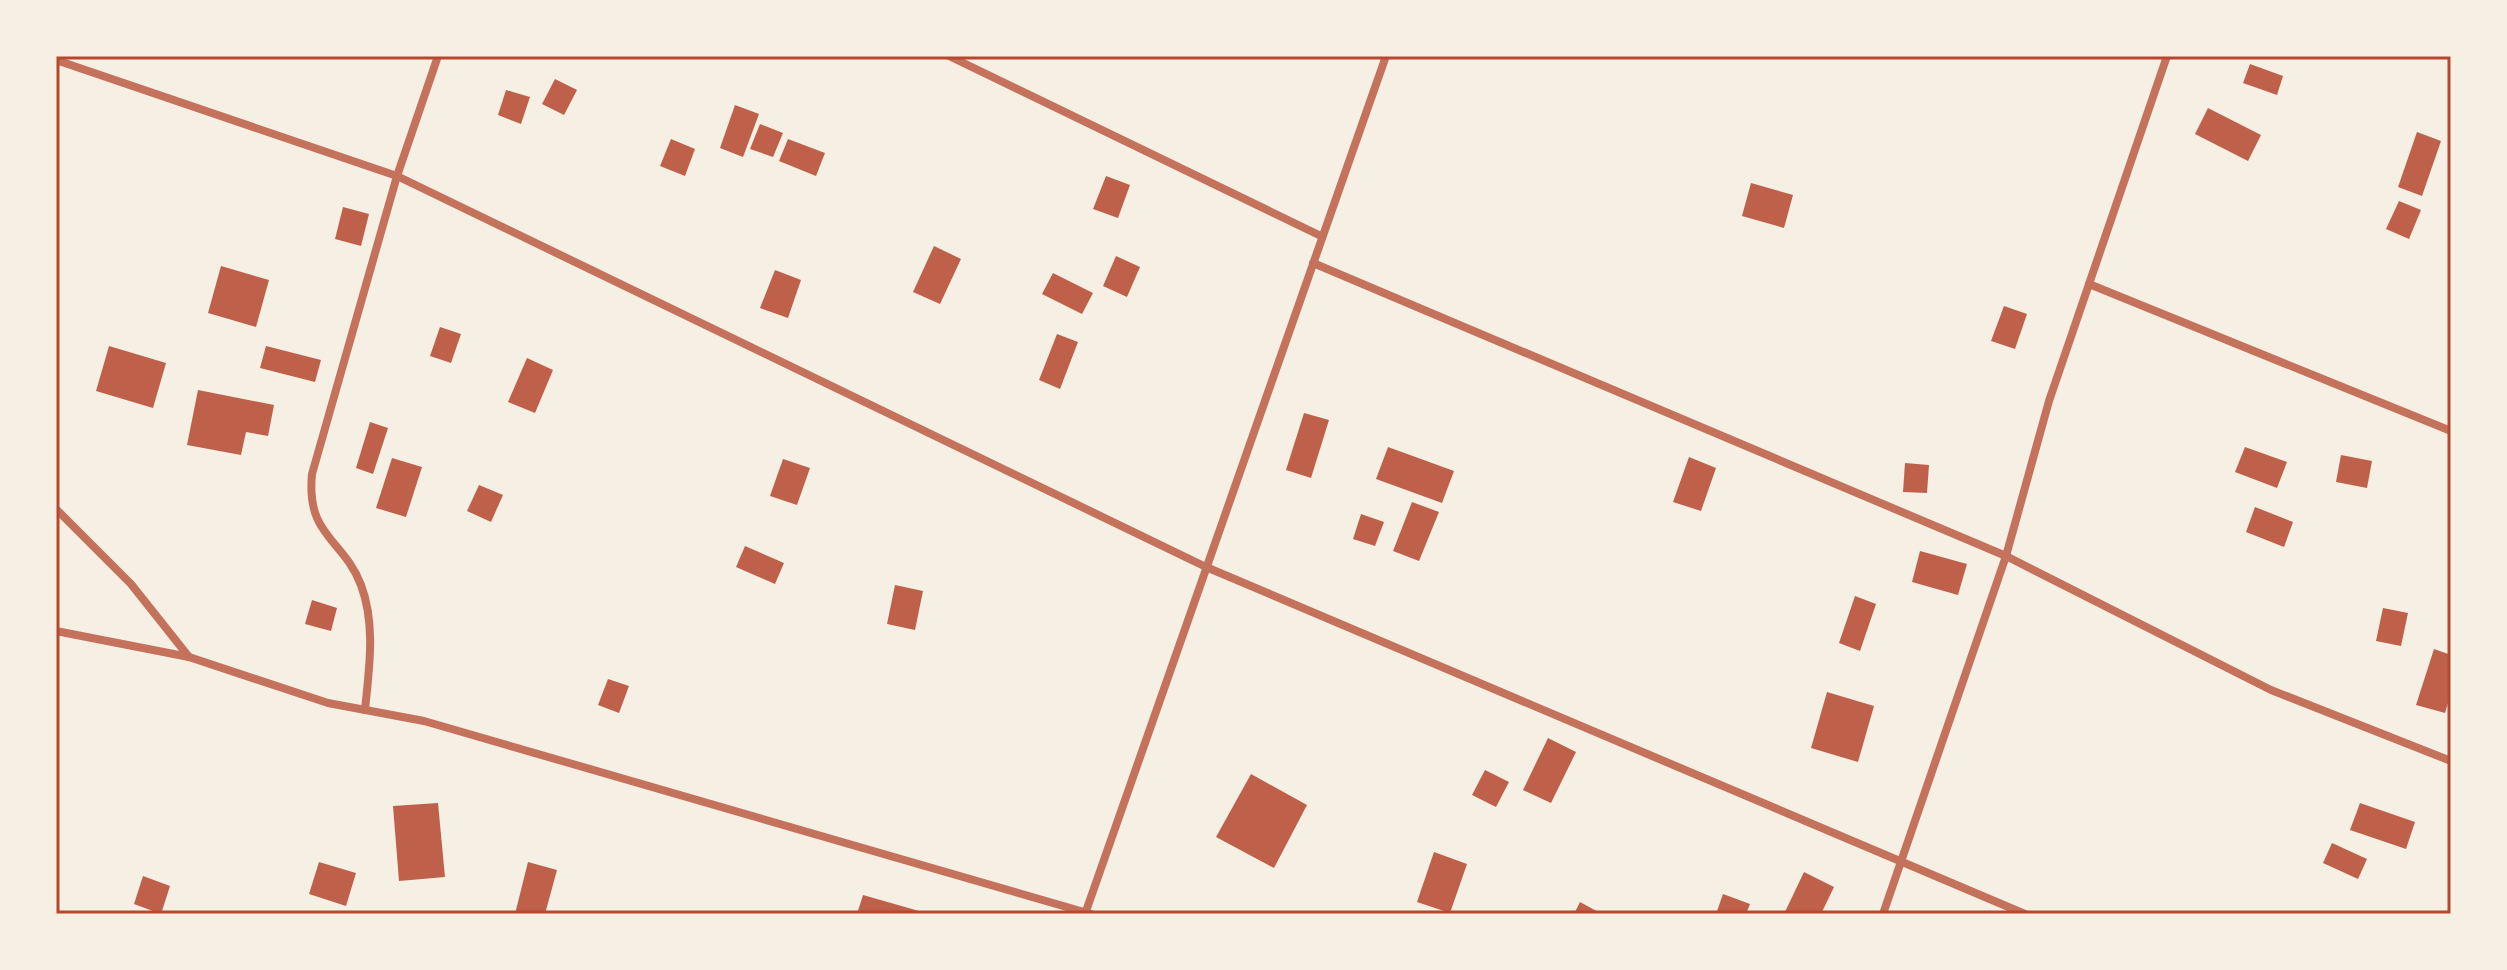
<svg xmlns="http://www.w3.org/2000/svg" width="2507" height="970" viewBox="0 0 2507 970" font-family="Figtree,sans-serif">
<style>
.building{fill:#bf614a}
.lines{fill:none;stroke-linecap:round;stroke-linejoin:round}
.minor{stroke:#c5725c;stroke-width:8}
.neatline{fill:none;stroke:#b5482f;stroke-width:3}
</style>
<rect width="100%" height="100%" fill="#f6efe4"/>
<g class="building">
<path d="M2250,64L2283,76L2277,95L2243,83Z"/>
<path d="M555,79L577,90L564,115L542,104Z"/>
<path d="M506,90L530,97L521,124L498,115Z"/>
<path d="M735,105L759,114L743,157L720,148Z"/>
<path d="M2208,108L2261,135L2248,161L2195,134Z"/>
<path d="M760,124L783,133L773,157L750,149Z"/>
<path d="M2417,132L2441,141L2422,196L2398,187Z"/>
<path d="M671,139L695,149L685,176L660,166Z"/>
<path d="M788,139L825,153L816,176L779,161Z"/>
<path d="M1106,176L1130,185L1118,218L1093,209Z"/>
<path d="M1751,183L1793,195L1784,228L1742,216Z"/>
<path d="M2399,201L2421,210L2409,239L2386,229Z"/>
<path d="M343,207L369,214L361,246L335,239Z"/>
<path d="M934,246L961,259L940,304L913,292Z"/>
<path d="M1116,256L1140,267L1127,297L1103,286Z"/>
<path d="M221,266L269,280L256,327L208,313Z"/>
<path d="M775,270L801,280L788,318L760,308Z"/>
<path d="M1053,273L1093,293L1082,314L1042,294Z"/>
<path d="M2004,306L2027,314L2015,349L1991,341Z"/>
<path d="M440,327L461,334L451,363L430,356Z"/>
<path d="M1057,334L1078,342L1060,389L1039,380Z"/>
<path d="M109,346L166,363L153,408L96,391Z"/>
<path d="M266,346L321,360L315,382L260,368Z"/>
<path d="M527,358L553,370L535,413L508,402Z"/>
<path d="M198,390L274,405L268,436L246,432L241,455L187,445Z"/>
<path d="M1304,413L1329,420L1311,478L1286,470Z"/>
<path d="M370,422L388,428L373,474L356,468Z"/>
<path d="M1388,447L1454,471L1442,503L1376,479Z"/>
<path d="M2245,447L2287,462L2277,488L2235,472Z"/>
<path d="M2341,455L2372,461L2367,488L2336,482Z"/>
<path d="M1689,457L1716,468L1701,511L1673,502Z"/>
<path d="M392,458L422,467L406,517L376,508Z"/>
<path d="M783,459L810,468L797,505L770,496Z"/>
<path d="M1905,463L1929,465L1927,493L1903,492Z"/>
<path d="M479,485L503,495L491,522L467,511Z"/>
<path d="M1412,502L1439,512L1419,561L1393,551Z"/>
<path d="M2255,507L2293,522L2284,547L2246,532Z"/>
<path d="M1361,514L1384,522L1375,546L1353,539Z"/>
<path d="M745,546L784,563L775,584L736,567Z"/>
<path d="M1920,551L1967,564L1958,595L1912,582Z"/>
<path d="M895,585L923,591L915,630L887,624Z"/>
<path d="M1855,596L1876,604L1860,651L1839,643Z"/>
<path d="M312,600L337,608L331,631L305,624Z"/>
<path d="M2383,608L2408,613L2401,646L2376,641Z"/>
<path d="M2434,649L2451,655V693L2445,713L2416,705Z"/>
<path d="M608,679L629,686L619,713L598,705Z"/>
<path d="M1827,692L1874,706L1858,762L1811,748Z"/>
<path d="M1548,738L1576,752L1551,803L1523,790Z"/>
<path d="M1485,770L1509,782L1496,807L1472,795Z"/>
<path d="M1251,774L1307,805L1274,868L1216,837Z"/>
<path d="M438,803L445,877L399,881L393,806Z"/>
<path d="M2360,803L2415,822L2406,849L2350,830Z"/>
<path d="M2332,843L2367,859L2358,879L2323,863Z"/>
<path d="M1434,852L1467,864L1450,913L1417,902Z"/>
<path d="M319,862L356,873L346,906L309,894Z"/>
<path d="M528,862L557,870L545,914H515Z"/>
<path d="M1804,872L1834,887L1821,914H1784Z"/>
<path d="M143,876L170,886L161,914L134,904Z"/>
<path d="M1723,894L1750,904L1746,914H1716Z"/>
<path d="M863,895L926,913V914H857Z"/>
<path d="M1580,902L1602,914H1574Z"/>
</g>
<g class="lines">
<g class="minor">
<path d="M949,56L1321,236"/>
<path d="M56,60L397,176L1206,567L2025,914"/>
<path d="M1313,263L2006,556L2271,690L2451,761"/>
<path d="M2089,284L2451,431"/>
<path d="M56,509L131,584L189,657"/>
<path d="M56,631L189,657L328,703L424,721L1091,914"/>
<path d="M365,710C369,669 376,625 361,585C343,538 306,537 312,474L397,176L438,56"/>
<path d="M1085,914L1386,56"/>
<path d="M1883,914L2006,556L2049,401L2167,56"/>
</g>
</g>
<rect width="2507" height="970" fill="none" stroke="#f6efe4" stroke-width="116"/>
<rect x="58" y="58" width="2391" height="854" class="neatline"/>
</svg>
